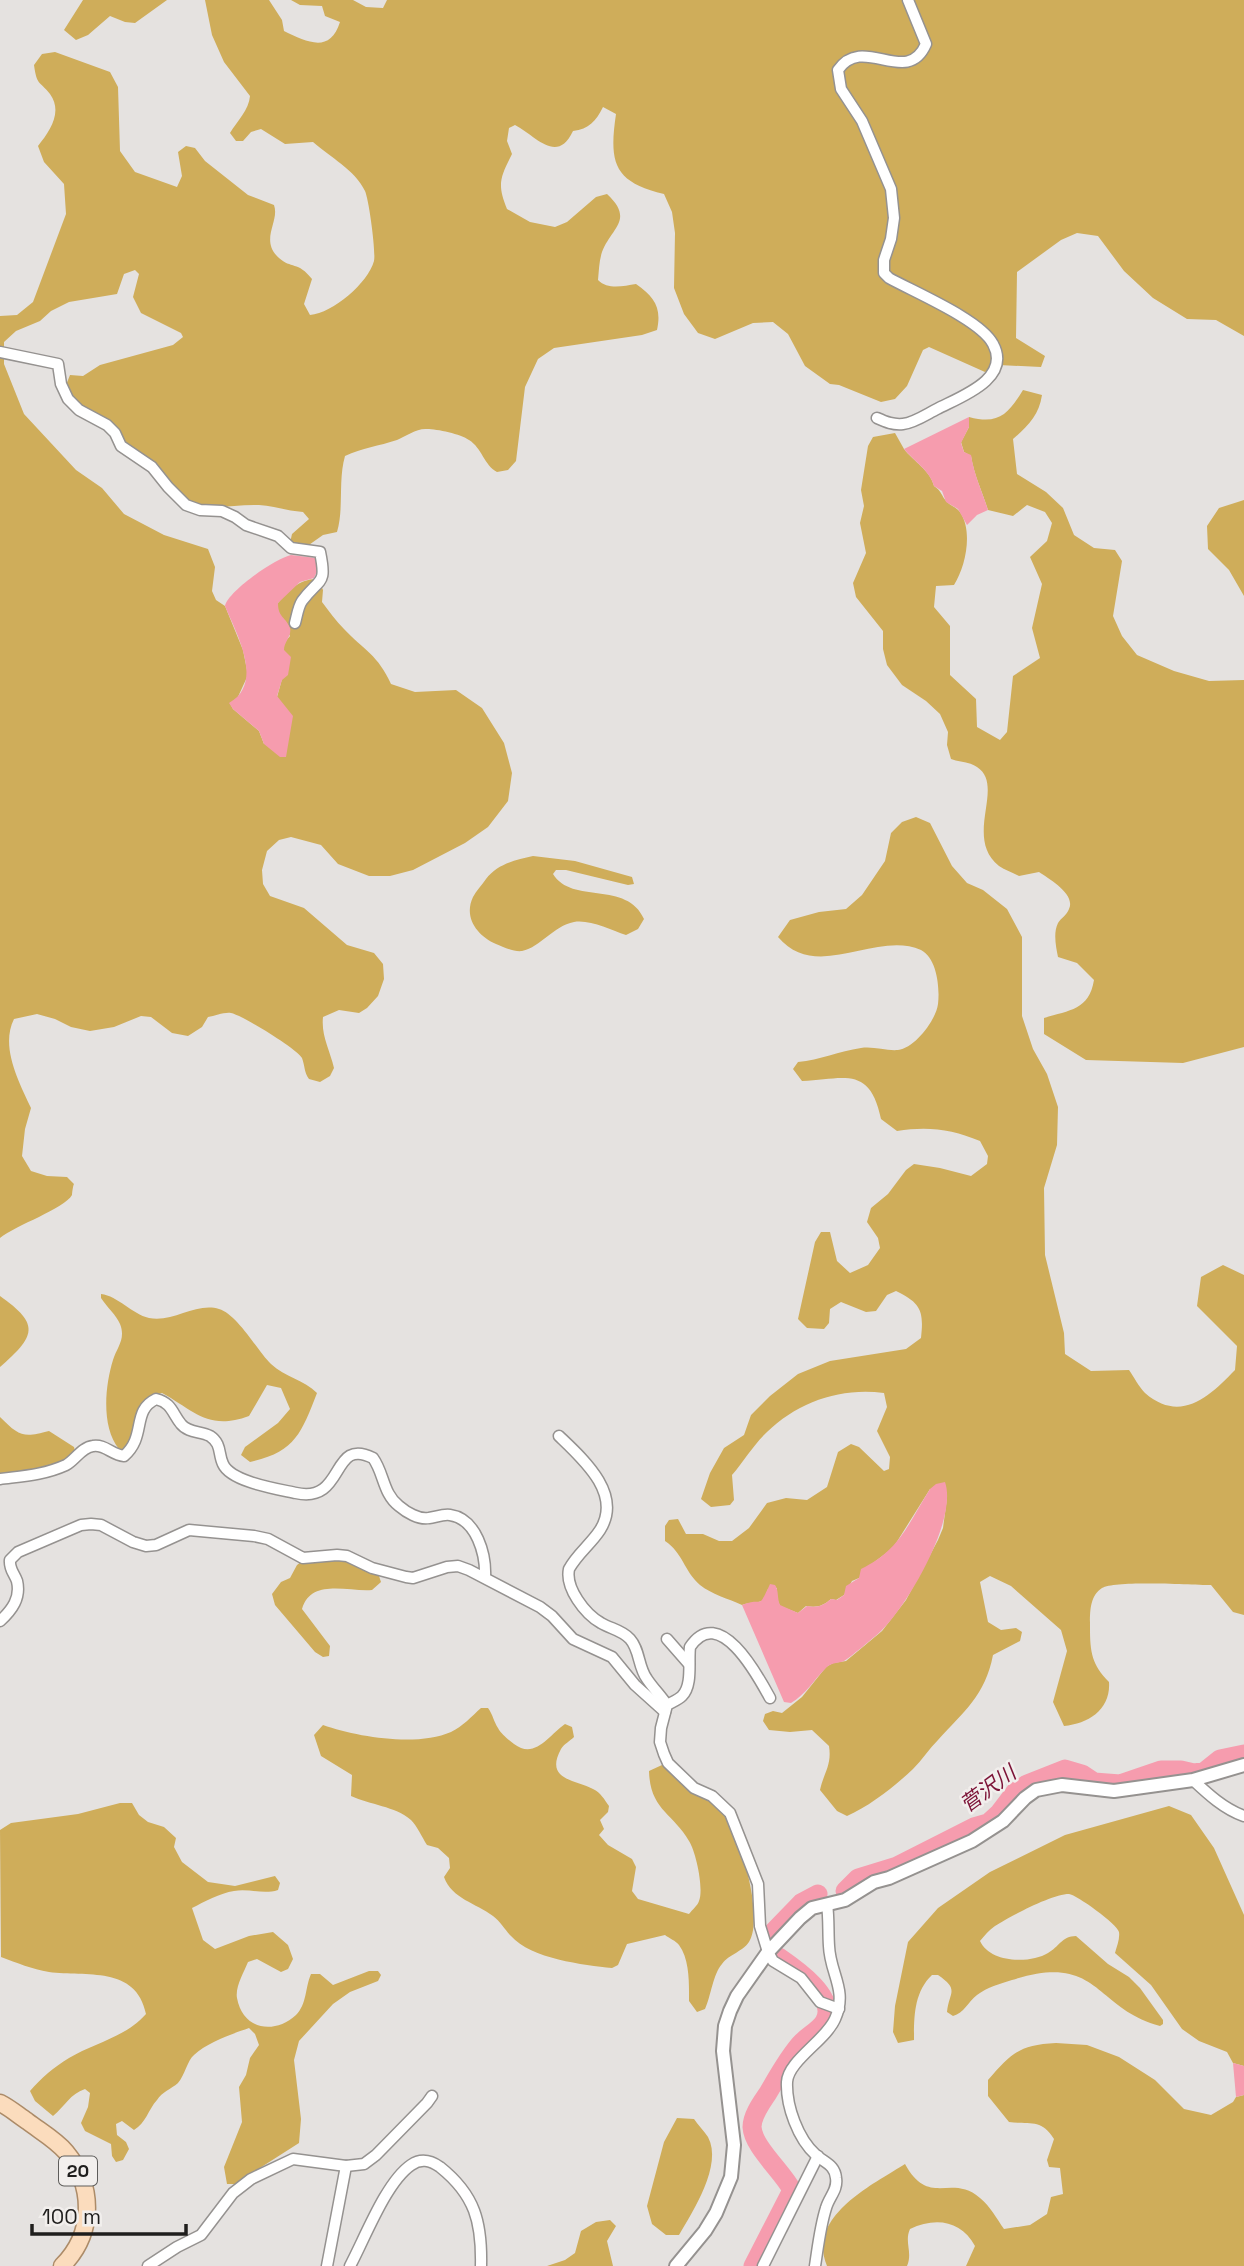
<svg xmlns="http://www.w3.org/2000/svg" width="1244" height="2266" viewBox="0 0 1244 2266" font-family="'Space Grotesk','Noto Sans JP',sans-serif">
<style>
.forest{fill:#cfad5a}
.water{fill:#f69cae}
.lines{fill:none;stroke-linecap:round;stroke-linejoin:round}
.river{stroke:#f69cae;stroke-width:19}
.minor-casing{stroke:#959290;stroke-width:13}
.tertiary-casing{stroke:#959290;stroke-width:16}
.primary-casing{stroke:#ac8b68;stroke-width:19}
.minor{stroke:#fff;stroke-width:10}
.tertiary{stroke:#fff;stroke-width:12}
.primary{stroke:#fbdcbd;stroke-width:16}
.labels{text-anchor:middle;stroke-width:5;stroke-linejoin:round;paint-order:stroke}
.shield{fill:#f2efed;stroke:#5e5d5b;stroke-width:2}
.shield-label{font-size:18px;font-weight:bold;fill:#1f1e1d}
.water-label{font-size:21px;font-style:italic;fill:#7c1337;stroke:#f2efed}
</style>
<rect width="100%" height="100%" fill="#e5e2e0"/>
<g class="forest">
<path d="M83,0H167L135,23L125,22L110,16L88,35L76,40L64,30Z"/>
<path d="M205,0H269L282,20L284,31C307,42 330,54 340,22L325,16L322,6L300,5L291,0H353L366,7L383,8L387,0H1244V336L1216,320L1187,319L1153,298L1124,271L1098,236L1077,233L1061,240L1017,272L1016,338L1045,356L1041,367L999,365L985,372L929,347L923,350L907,386L895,399L881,402L839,385L830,384L805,366L788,334L773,322L753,323L715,339L698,333L684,314L674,288L675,233L672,212L664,194C613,182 609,162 616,114L603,107C596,121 589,129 573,131C557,165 536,136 515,125L509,128L507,141L512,154C500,178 497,184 507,209L530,222L555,227L567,222L596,197L607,194C635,220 611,228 602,252C599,261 599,271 598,280C608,290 623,286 636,284C654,297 662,307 657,330L642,335L554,348L538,359L525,387L516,461L508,470L497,472C484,465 482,448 469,440C461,434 437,429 427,429C417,428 406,436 397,440C379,446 362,448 345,456C338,480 344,509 337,532L323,535L306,547L290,543L292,534L309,519L303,512C288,511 274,506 259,505C236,504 210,511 188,503L75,400L66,385L70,375L83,376L100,365L173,345L183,337L181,333L141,313L133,297L139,274L135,270L124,274L117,294L69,302L51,311L40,321L16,331L4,342V364L24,414L76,470L102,488L124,514L164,535L208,549L215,567L212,591L216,600L225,606L243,650L248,675L237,699L230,703L233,709L259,731L264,744L282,679L284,643L290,636L278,613V603C288,590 301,578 318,579L323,590L322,602C329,611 336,621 344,629C364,650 378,655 391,684L415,692L456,690L482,708L504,743L512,773L508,801L488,827L465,843L413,870L390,876H369L338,864L321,845L291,837L279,840L267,851L262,870L263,884L270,896L304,908L347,945L374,953L383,964L384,979L378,996L367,1008L359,1013L339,1010L323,1017C321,1036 330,1050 334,1068L330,1076L320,1082L309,1079C304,1072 305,1066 302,1058C297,1049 242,1015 231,1013C224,1012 215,1016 208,1017L202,1027L188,1036L172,1033L151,1017L141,1016L114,1027L90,1031L71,1027L55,1019L37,1014L14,1019C0,1047 19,1082 31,1108L25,1129L22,1156L31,1171L47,1176L67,1177L74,1184C73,1185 72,1194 72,1195C64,1209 16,1225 0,1238V316L17,315L33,302L66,214L64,184L44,162L38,146C50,131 63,112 50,94C39,80 37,86 34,65L42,54L55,52L110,72L118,87L120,151L135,172L177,187L182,176L178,152L186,146L195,148L205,161L248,195L274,205C280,222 259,240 279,258C291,269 298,261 312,279L304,304L310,315C333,313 368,283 374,261C376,252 369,200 365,191C355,170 330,157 313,142L285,144L261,129L251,132L243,141H236L230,133C237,121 249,110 250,96L224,62L212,35Z"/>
<path d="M1023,390L1042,395C1039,415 1028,426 1013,439L1017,474L1046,492L1063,508L1074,535L1094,548L1115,550L1122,561L1113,616L1122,636L1137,655L1174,671L1209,681L1244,680V1047L1183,1063L1086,1060L1044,1034V1018C1070,1010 1089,1010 1094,980L1077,963L1058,957C1056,947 1053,933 1058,923C1061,918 1067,915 1069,909C1076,894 1049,879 1039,872L1019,876C1013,873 1005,870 999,866C963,837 1006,786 977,767C970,762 959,762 951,759L947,745L948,732L940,714L926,701L902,685L887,665L883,649V631L856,597L853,583L866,553L860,523L864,506L861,490L868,446L873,437L895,433C898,438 901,444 904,449C914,462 930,470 934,486C942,491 941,496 947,502C951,506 956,507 960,512C973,531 966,566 954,585L936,586L934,607L950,626V675L976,699L977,727L1000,740L1007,732L1013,676L1040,658L1032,628L1042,584L1030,557L1047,541L1052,523L1045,512L1027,505L1013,516L988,510C982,491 974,475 971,456L964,452L961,442L969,427V417C999,425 1008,414 1023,390Z"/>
<path d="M1244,500V596L1229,570L1208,549L1207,526L1219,508Z"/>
<path d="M916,817L930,823L952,866L967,883L983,890L1007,909L1022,937V1016L1033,1049L1047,1074L1058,1107L1057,1145L1044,1188L1045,1255L1064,1333L1065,1354L1091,1371L1129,1370C1134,1377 1139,1387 1145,1393C1181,1424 1210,1396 1235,1370L1237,1346L1197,1306L1201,1277L1223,1265L1244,1275V1615L1233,1612L1211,1585C1190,1585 1116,1580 1102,1588C1089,1596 1090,1614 1090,1628C1090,1652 1092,1665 1109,1682C1111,1709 1089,1724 1064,1726L1053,1702L1067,1651L1061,1630L1011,1586L990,1576L980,1582L988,1622L1001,1630L1016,1628L1022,1632L1020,1641L993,1655C985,1696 964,1711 938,1740C929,1749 922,1760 913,1769C895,1786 870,1806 847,1816L837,1811L820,1790C824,1772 832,1765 829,1746L812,1730L790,1732L769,1730L763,1721L765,1714L773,1711L782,1713L802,1697L826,1667L833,1663L846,1661L882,1631L906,1600L938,1540L943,1528L947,1498L930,1489L893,1548L873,1563L859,1578L852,1581L844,1595L836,1600L831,1599C823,1606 817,1608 806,1606L798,1613L780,1606L776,1596L777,1588L768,1589L764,1600C756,1604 750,1602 742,1605C729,1599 711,1594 700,1585C684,1571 683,1553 665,1541V1526L669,1520L678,1519L686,1534H703L719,1541H732L749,1528L767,1503L786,1498L807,1500L827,1487L838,1452L851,1444L859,1447L884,1471L889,1469L890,1457L877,1431L887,1407L884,1393C841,1387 798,1402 767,1432C754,1444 744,1461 732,1475L734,1500L730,1505L711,1507L701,1499L710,1473L724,1448L744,1435L751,1415L770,1396L798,1374L830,1361L906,1349L921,1338C924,1311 921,1303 896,1291L887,1295L876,1311L866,1312L841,1302L830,1309L829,1323L824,1329L807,1328L798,1319L815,1242L821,1232H830L837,1261L850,1273L868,1265L880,1248L878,1238L867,1222L871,1208L888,1194L906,1170L914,1164L940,1168L971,1176L987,1164L988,1156L980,1141C952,1129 927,1126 897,1131L881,1119C870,1065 844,1079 802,1081L793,1069L798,1062C820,1060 839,1051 861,1048C873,1046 886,1051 898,1050C915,1048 936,1020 938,1004C940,988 937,958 921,950C876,930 817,983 778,937L790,920L819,912L846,909L862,895L885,861L891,833L902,822Z"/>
<path d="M533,856L575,861L632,877L634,884L628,885L566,870H556L553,874C572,905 627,880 644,919L638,929L626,935C611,930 589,919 574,922C553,926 541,947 522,951C514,952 503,947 496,944C478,936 463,918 473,897C476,891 482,885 486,879C497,864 515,860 533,856Z"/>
<path d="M101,1294C118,1296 132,1314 149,1318C173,1323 196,1302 219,1309C237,1314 257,1350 271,1364C285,1377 304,1380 317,1393C301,1434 295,1452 250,1462L241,1455L245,1447L278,1423L290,1409L281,1388L267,1385L249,1416C208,1431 195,1411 162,1393C139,1398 135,1430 129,1450L119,1449C101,1427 105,1386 113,1360C117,1347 126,1339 120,1324C117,1316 106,1306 101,1298Z"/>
<path d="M0,1296C41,1325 35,1336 0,1367Z"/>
<path d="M0,1417C19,1436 23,1438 49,1431L74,1447L75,1451L55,1468L0,1477Z"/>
<path d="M329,1551L378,1573L381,1582L372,1590C348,1592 311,1578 302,1609L330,1646L329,1656L323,1657L315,1652L275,1605L272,1594L281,1582L290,1578L297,1565L305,1559Z"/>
<path d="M481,1708H488C493,1715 494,1722 498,1728C501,1734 509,1740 514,1744C535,1760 549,1735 565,1724L572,1727L574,1737C570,1741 564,1744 561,1749C544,1780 576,1780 593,1789C601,1793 604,1799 609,1806L608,1812L600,1820L604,1829L599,1835L608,1845L632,1859L636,1867L632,1891L638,1899L689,1914C692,1910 698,1905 699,1901C704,1889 696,1852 689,1841C673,1813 650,1810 649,1771L662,1765L669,1767C685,1778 703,1789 716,1803C738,1825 764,1912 750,1940C745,1951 729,1954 722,1964C713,1974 711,1996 705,2009L697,2012L689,2001C689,1984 690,1960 679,1945C676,1941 669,1938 665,1935L627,1944L618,1965L612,1968C584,1965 531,1959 511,1936C505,1930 501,1922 493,1916C476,1903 452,1899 444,1877L450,1868L449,1858L438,1848L427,1845C422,1837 417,1826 411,1820C395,1806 370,1805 351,1796L352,1775L321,1756L314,1735L323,1725C357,1737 417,1747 451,1732C462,1727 472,1716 481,1708Z"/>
<path d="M120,1803H132L139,1815L148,1822L164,1827L176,1838L174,1847L182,1862L208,1882L235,1886L275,1876L280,1883L278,1890C263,1895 249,1888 234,1891C220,1893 204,1902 192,1908L203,1940L215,1949L249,1936L273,1932L288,1945L293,1959L288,1969L281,1972L257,1959L248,1962C244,1972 235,1987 237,1998C243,2030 274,2035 296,2015C307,2004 305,1988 311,1974H320L333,1985L369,1971H378L381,1975L378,1981L350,1992L333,2004L299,2041L294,2060L301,2119L299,2143L235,2184H227L224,2167L242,2122L239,2087L246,2075L250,2058L259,2045L255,2034L249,2028C232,2034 208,2042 194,2055C187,2061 185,2075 178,2083C171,2089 162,2092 157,2100C148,2110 146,2123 134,2130L122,2121L116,2124L117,2135L126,2142L129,2149L123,2160L116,2162L112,2156L111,2144L85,2131L81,2123L88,2107L90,2093L85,2089C70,2094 65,2106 53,2116L35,2101L30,2091C41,2078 54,2067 69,2058C94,2043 126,2037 146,2014C136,1965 86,1977 49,1972C32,1969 17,1963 1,1957L0,1830L11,1823L78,1814Z"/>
<path d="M1169,1806L1191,1815L1214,1848L1244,1915V2066L1233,2063L1227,2052L1199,2041L1182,2029L1151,1985L1115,1953C1117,1946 1120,1939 1119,1932C1117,1924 1077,1895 1069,1894C1052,1894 1011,1916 995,1926C989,1930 985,1935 980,1941C990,1963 1030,1964 1048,1953C1059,1947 1062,1936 1076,1936L1108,1964L1129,1977L1140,1988L1163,2020V2024L1160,2026C1093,2008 1100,1952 1012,1980C999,1984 988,1987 977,1995C968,2002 964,2013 953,2016L947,2012C949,1992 960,1990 938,1975H932C914,1992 914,2017 914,2040L898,2043L893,2032L895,2006L908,1942L938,1908L990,1872L1065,1835Z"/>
<path d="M1056,2043L1087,2045L1119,2057L1155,2080L1184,2109L1211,2115L1233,2102L1236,2097L1244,2095V2266H966L975,2246C961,2220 935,2217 910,2229C904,2242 913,2252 907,2266H827C806,2217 872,2185 905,2164C929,2208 951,2173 980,2198C990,2206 997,2219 1004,2229L1030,2225L1047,2214L1051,2197L1063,2194L1060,2168L1049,2167L1047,2160L1054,2139C1041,2118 1030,2125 1009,2122L988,2096V2080C1012,2053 1019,2045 1056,2043Z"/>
<path d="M677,2118L694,2119C698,2125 704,2131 708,2137C723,2165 693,2211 679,2235H666L652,2224L647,2206L664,2142Z"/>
<path d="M610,2220L616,2226L607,2241L613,2266H547L565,2260L575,2253L581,2231L596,2222Z"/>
</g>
<g class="water">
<path d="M969,417V427L961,443L964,452L971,455C974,475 982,491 988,510L977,515L967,525L958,509L946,502L942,491L934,486C930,471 914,461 904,449Z"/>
<path d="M291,555L316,558L319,567L314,578L300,582L278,603C278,618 286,617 290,628C292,636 284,642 284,650L291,657L288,675L282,680L277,696L293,716L286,757H280L264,744L259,731L233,709L229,703C265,683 236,633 225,606C228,591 276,558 291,555Z"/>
<path d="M945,1482C958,1519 908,1605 881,1631C877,1635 847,1660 844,1661C836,1664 831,1662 825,1669C813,1681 806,1694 791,1703L784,1702L742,1605C764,1596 757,1612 770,1584L775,1585C779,1590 777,1599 780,1605L798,1613L807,1606C817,1608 823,1606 831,1599L837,1600L844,1595L846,1586L859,1578L861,1569C900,1550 908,1524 930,1489L936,1484Z"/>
<path d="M1233,2063L1244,2066V2095L1236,2097Z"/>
</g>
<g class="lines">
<g class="river">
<path d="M845,1891L858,1878L897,1866L974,1827L988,1823L999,1813L1015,1792L1027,1784L1065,1769L1082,1774L1094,1782L1120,1784L1161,1770H1181L1194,1773L1205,1771L1220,1759L1244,1754"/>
<path d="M770,1935L801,1903L818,1894"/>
<path d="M753,2266L792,2190C783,2172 753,2147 752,2127C752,2115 762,2102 768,2093C778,2076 787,2059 800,2044C807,2036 818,2031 824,2022C839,1998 795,1968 779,1957"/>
</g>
<g class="minor-casing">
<g id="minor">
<path d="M0,352L58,364L61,384L68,399L79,410L107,425L115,433L121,446L152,467L168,487L186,505L200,510L222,511L235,517L246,525L278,536L291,548L320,552C327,586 320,577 302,601C298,607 297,616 295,623"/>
<path d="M877,418C886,422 893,425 903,424C914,423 927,414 937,409C960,397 1012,379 993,344C981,320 914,292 889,278L884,273V260L891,239L894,218L891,189L862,121L841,89L838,70C863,33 907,88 926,44L908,0"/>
<path d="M559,1436C583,1459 623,1494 600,1530C591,1544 577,1554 569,1569C565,1588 585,1614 601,1623C611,1629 622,1630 630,1639C640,1650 638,1667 647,1679C653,1688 661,1696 667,1705"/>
<path d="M0,1479C23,1476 44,1475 66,1465C75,1460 82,1447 93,1446C105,1444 112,1455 124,1456C147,1436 131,1411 156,1399C172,1403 172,1413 181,1424C188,1433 201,1431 210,1436C222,1444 218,1454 223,1464C231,1482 278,1489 296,1493C346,1504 330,1436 373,1458C384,1473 383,1494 399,1506C406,1512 419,1520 429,1518C436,1517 443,1514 450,1515C477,1519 486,1555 485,1577"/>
<path d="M0,1621C12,1610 21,1598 17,1581C14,1573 9,1569 10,1560L18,1552L81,1525L91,1524L101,1525L133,1542L146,1546L156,1545L189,1530L254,1536L268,1539L303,1558L337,1555L347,1556L372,1568L406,1577L413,1578L447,1567L458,1566L469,1570L540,1607L552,1616L573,1639L612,1657L635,1685L665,1712"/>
<path d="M667,1639L688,1663"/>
<path d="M770,1698C758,1676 719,1603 690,1647C688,1661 693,1685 682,1696C678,1700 672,1702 667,1705L661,1728L660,1742L664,1754L668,1763L694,1788L712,1796L730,1813L758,1884L760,1926L768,1952L773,1961L801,1978L820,2002L839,2009"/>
<path d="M1193,1780C1208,1794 1224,1809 1244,1816"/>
<path d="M148,2266L177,2247L201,2235L233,2193L251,2179L293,2159L346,2166L364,2164L376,2155L427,2103L432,2096"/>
<path d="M327,2266L346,2166"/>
<path d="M350,2266C365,2238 386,2182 411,2165C421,2158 430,2160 440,2167C475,2195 482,2222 481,2266"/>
<path d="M763,2266L818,2156"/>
<path d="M815,2266C818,2247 820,2227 826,2208C829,2197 838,2190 836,2178C835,2165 825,2163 816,2155C798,2139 786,2106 787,2082C788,2061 826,2040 835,2019C848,1990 830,1974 829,1946C828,1932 829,1918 827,1904"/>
</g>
</g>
<g class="tertiary-casing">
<path id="tertiary" d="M676,2266L705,2231L716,2213L731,2177L734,2145L723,2051L725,2026L730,2011L737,1996L768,1952L800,1918L812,1908L845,1900L874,1882L889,1878L972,1841L1003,1821L1025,1798L1036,1790L1062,1785L1114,1791L1193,1780L1244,1765"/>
</g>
<g class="primary-casing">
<path id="primary" d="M0,2103C10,2108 18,2115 27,2121C40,2131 56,2140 66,2152C95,2187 94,2234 62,2266"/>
</g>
<use href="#minor" class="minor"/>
<use href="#tertiary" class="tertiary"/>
<use href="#primary" class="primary"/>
</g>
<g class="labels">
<rect class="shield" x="59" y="2156.5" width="38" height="29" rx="5"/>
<g class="shield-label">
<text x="78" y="2177">20</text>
</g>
<g class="water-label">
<text transform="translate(988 1789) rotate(-36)" y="7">菅沢川</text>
</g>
</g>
<path d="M32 2224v10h154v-10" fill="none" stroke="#1f1e1d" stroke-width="3.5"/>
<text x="42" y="2224" font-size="21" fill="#1f1e1d" stroke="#f2efed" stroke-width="5" paint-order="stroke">100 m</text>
</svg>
